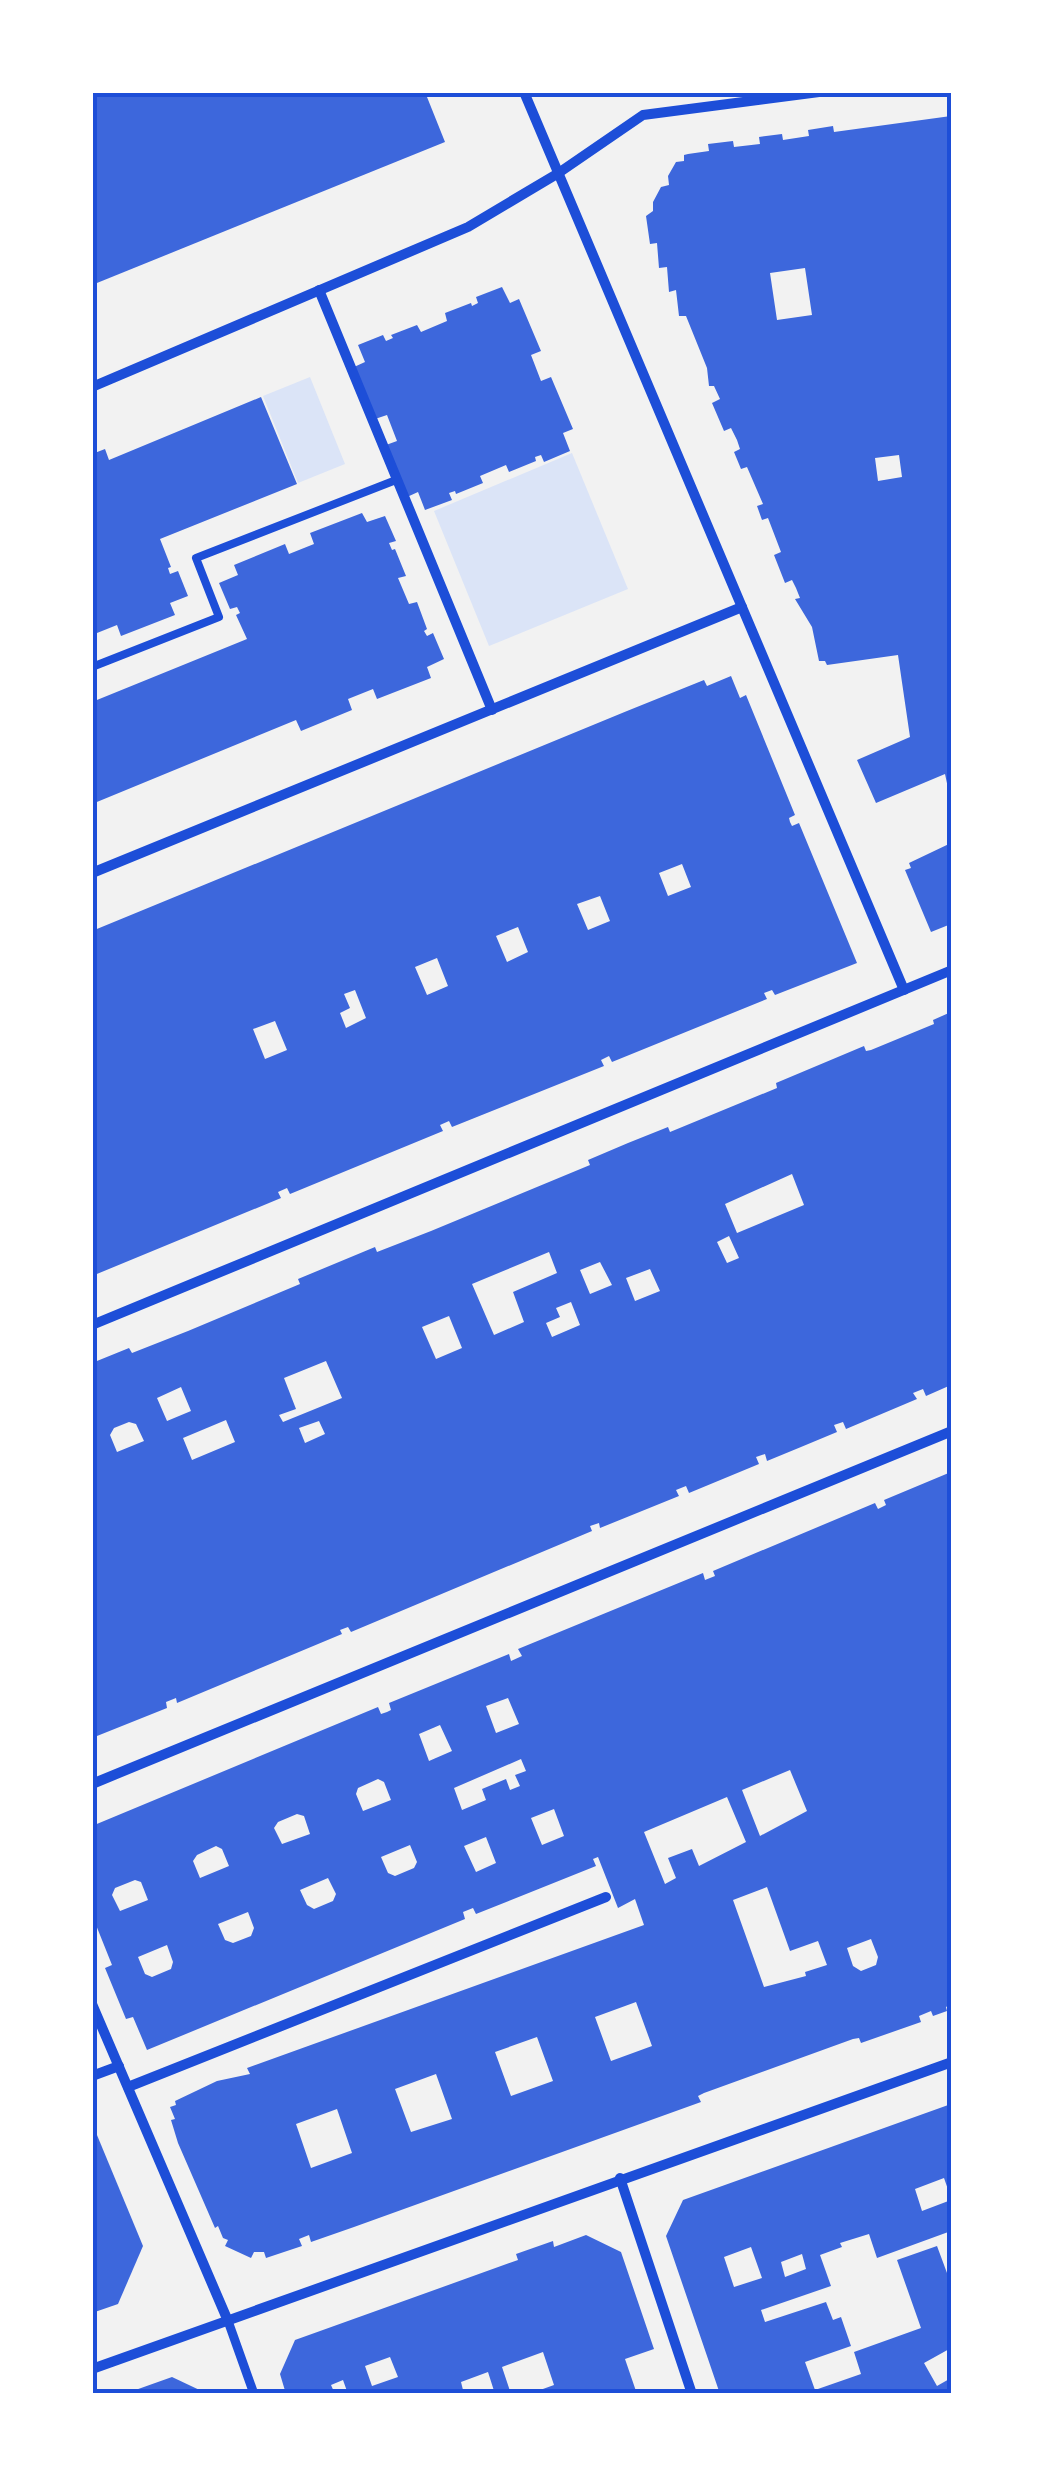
<svg xmlns="http://www.w3.org/2000/svg" width="1044" height="2486" viewBox="0 0 1044 2486" font-family="'IBM Plex Sans',sans-serif">
<style>
.green{fill:#dbe4f7}
.building{fill:#3d67dc;fill-rule:evenodd}
.lines{fill:none;stroke-linecap:round;stroke-linejoin:round}
.service{stroke:#1d4ed8;stroke-width:8}
.pedestrian{stroke:#1d4ed8;stroke-width:9}
.minor{stroke:#1d4ed8;stroke-width:10}
.neatline{fill:none;stroke:#1d4ed8;stroke-width:4}
</style>
<rect width="100%" height="100%" fill="#f2f2f2"/>
<g class="green">
<path d="M310,377L345,464L298,483L263,396Z"/>
<path d="M572,453L628,589L489,646L434,511Z"/>
</g>
<g class="building">
<path d="M92,92H425L445,142L92,285Z"/>
<path d="M951,116V802L945,774L876,803L857,760L910,737L898,655L827,665L825,661H819L812,627L795,599L800,598L796,588L792,580L785,583L774,555L781,552L768,518L762,520L757,506L763,504L747,467L741,469L734,452L740,449L737,440L731,428L724,431L712,403L720,399L714,386H709L707,368L686,316H679L676,290L669,292L667,267L659,268L657,243L650,244L646,216L653,211V202L661,187L669,185L668,176L676,162L684,161V155L688,154L709,151L708,144L733,141L734,147L760,144L759,137L782,134L783,140L809,136L808,130L833,126L834,132ZM805,268L812,315L777,320L770,273ZM899,455L902,477L878,481L875,458Z"/>
<path d="M502,287L510,303L519,299L541,351L531,355L541,381L551,377L573,429L563,433L570,451L544,462L541,455L535,457L536,461L509,472L506,465L480,476L483,483L456,494L455,491L449,493L452,500L425,510L418,492L407,497L386,445L397,441L387,415L375,419L354,367L365,362L358,345L383,335L386,341L393,338L391,335L417,325L421,332L447,321L445,313L471,303L472,306L478,303L476,297Z"/>
<path d="M261,397L297,484L160,539L171,567L168,568L170,574L178,571L188,596L170,603L175,615L121,636L117,625L92,635V454L105,449L109,460Z"/>
<path d="M362,513L367,522L385,516L396,541L389,543L392,550L395,549L406,576L398,578L409,604L417,602L427,629L424,631L427,636L433,633L444,659L427,667L431,678L377,699L373,689L348,699L352,710L301,731L296,720L92,804V702L247,639L236,615L240,613L237,607L230,609L219,583L238,575L234,565L285,544L289,554L314,544L310,533Z"/>
<path d="M731,676L740,698L746,695L795,815L789,818L790,822L792,826L799,823L857,963L775,995L772,990L764,993L767,999L612,1062L609,1056L601,1060L604,1066L452,1127L449,1121L440,1125L443,1131L290,1194L287,1188L278,1192L281,1198L92,1276V931L627,711L704,680L707,686ZM682,864L691,887L668,896L659,873ZM600,896L610,921L588,930L577,904ZM518,927L528,952L507,962L496,936ZM437,958L448,986L427,995L415,967ZM355,990L366,1018L346,1028L340,1013L350,1008L344,994ZM275,1021L287,1050L265,1059L253,1029Z"/>
<path d="M951,843V924L931,932L905,870L911,868L909,863Z"/>
<path d="M951,1012V1385L926,1396L923,1389L913,1393L917,1399L846,1429L843,1422L834,1425L837,1432L801,1447L767,1461L765,1454L756,1457L759,1464L689,1493L686,1486L676,1490L679,1496L600,1528L599,1523L590,1526L592,1531L351,1632L348,1627L340,1630L342,1634L177,1703L176,1698L166,1702L167,1708L92,1738V1363L129,1348L132,1353L188,1331L300,1284L298,1279L375,1247L377,1252L431,1231L590,1165L588,1160L628,1143L668,1127L670,1132L777,1088L776,1083L864,1046L866,1051L871,1050L934,1024L933,1020ZM792,1174L804,1205L737,1233L725,1204ZM729,1236L739,1258L727,1263L717,1242ZM549,1252L557,1273L513,1292L524,1322L494,1335L472,1284ZM600,1262L612,1285L590,1294L580,1270ZM650,1269L660,1291L635,1301L626,1278ZM571,1302L580,1325L552,1337L546,1323L560,1317L556,1308ZM449,1316L462,1348L436,1359L422,1327ZM326,1361L342,1398L283,1422L279,1415L296,1409L284,1378ZM181,1387L191,1411L167,1421L157,1398ZM226,1420L235,1442L192,1460L183,1438ZM319,1421L325,1434L305,1443L299,1428ZM129,1422L136,1424L144,1441L117,1452L110,1435L114,1428Z"/>
<path d="M951,1472V2004L946,2007L947,2011L933,2016L931,2011L919,2016L921,2022L861,2043L859,2038L853,2039L704,2093L698,2096L701,2102L354,2227L311,2242L309,2235L299,2239L302,2246L266,2258L264,2252H254L251,2258L225,2246L228,2240L223,2238L218,2226L215,2228L178,2143L171,2120L175,2119L170,2107L176,2105L175,2101L217,2081L250,2074L247,2068L644,1925L635,1899L618,1908L598,1857L593,1859L596,1866L476,1914L473,1908L463,1912L465,1919L147,2050L133,2017L126,2019L105,1968L112,1965L96,1925L92,1926V1826L378,1707L381,1714L387,1712L391,1710L389,1703L509,1654L511,1661L522,1656L518,1649L703,1573L705,1580L715,1576L713,1571L875,1503L878,1509L886,1505L884,1500ZM508,1698L519,1724L496,1733L486,1706ZM440,1725L452,1751L429,1761L419,1734ZM521,1759L526,1771L515,1775L520,1786L510,1790L506,1779L482,1789L486,1800L462,1810L454,1788ZM790,1770L807,1811L760,1836L742,1790ZM378,1779L384,1782L391,1800L363,1811L356,1794L358,1788ZM727,1797L746,1842L699,1866L692,1849L668,1858L676,1878L665,1884L644,1832ZM554,1809L564,1836L542,1845L531,1818ZM297,1814L304,1816L310,1834L282,1844L274,1828L278,1822ZM486,1837L496,1863L476,1872L464,1846ZM410,1845L417,1862L414,1868L395,1876L388,1873L381,1857ZM216,1846L222,1849L229,1866L200,1878L193,1861L197,1855ZM328,1878L336,1894L333,1901L314,1909L307,1905L300,1890ZM135,1880L141,1882L148,1900L120,1911L112,1895L115,1888ZM767,1887L790,1951L818,1941L827,1965L805,1972L806,1976L764,1987L733,1900ZM248,1912L254,1928L251,1936L233,1943L225,1940L218,1924ZM871,1939L878,1957L876,1965L861,1971L853,1966L847,1948ZM167,1945L173,1962L171,1969L152,1977L145,1974L138,1957ZM636,2002L652,2046L611,2061L595,2017ZM537,2037L553,2081L511,2096L495,2052ZM436,2074L452,2119L411,2132L395,2089ZM337,2109L352,2153L311,2168L296,2124Z"/>
<path d="M951,2104V2198L944,2178L915,2189L922,2211L951,2200V2231L877,2258L869,2234L840,2243L842,2247L820,2255L831,2286L761,2310L765,2322L826,2302L833,2320L841,2317L851,2346L805,2362L815,2390L861,2374L854,2352L921,2328L897,2260L937,2246L947,2273L951,2272V2348L924,2363L937,2386L951,2378V2394H720L666,2236L683,2200ZM751,2247L762,2278L734,2287L724,2257ZM802,2254L806,2269L785,2277L781,2262Z"/>
<path d="M92,2123L143,2246L118,2304L92,2313Z"/>
<path d="M586,2235L621,2252L654,2349L625,2359L637,2394H529L554,2385L543,2352L502,2367L511,2394H495L488,2372L461,2382L463,2390L455,2394H348L343,2380L331,2385L335,2394H286L280,2374L295,2340L518,2260L516,2254L553,2241L554,2247ZM390,2357L398,2377L372,2386L365,2366Z"/>
<path d="M172,2377L208,2394H127V2393Z"/>
</g>
<g class="lines">
<path class="service" d="M92,667L219,617L196,558L396,480"/>
<path class="pedestrian" d="M228,2321L254,2394"/>
<g class="minor">
<path d="M524,92L904,990"/>
<path d="M319,290L492,710"/>
<path d="M92,387L468,227L557,174L643,115L819,92"/>
<path d="M92,873L742,607"/>
<path d="M92,1325L952,970"/>
<path d="M92,1784L952,1431"/>
<path d="M92,2004L228,2321"/>
<path d="M92,2076L119,2066"/>
<path d="M128,2087L606,1897"/>
<path d="M620,2178L692,2394"/>
<path d="M92,2369L952,2062"/>
</g>
</g>
<rect width="1044" height="2486" fill="none" stroke="#ffffff" stroke-width="190"/>
<rect x="95" y="95" width="854" height="2296" class="neatline"/>
</svg>
